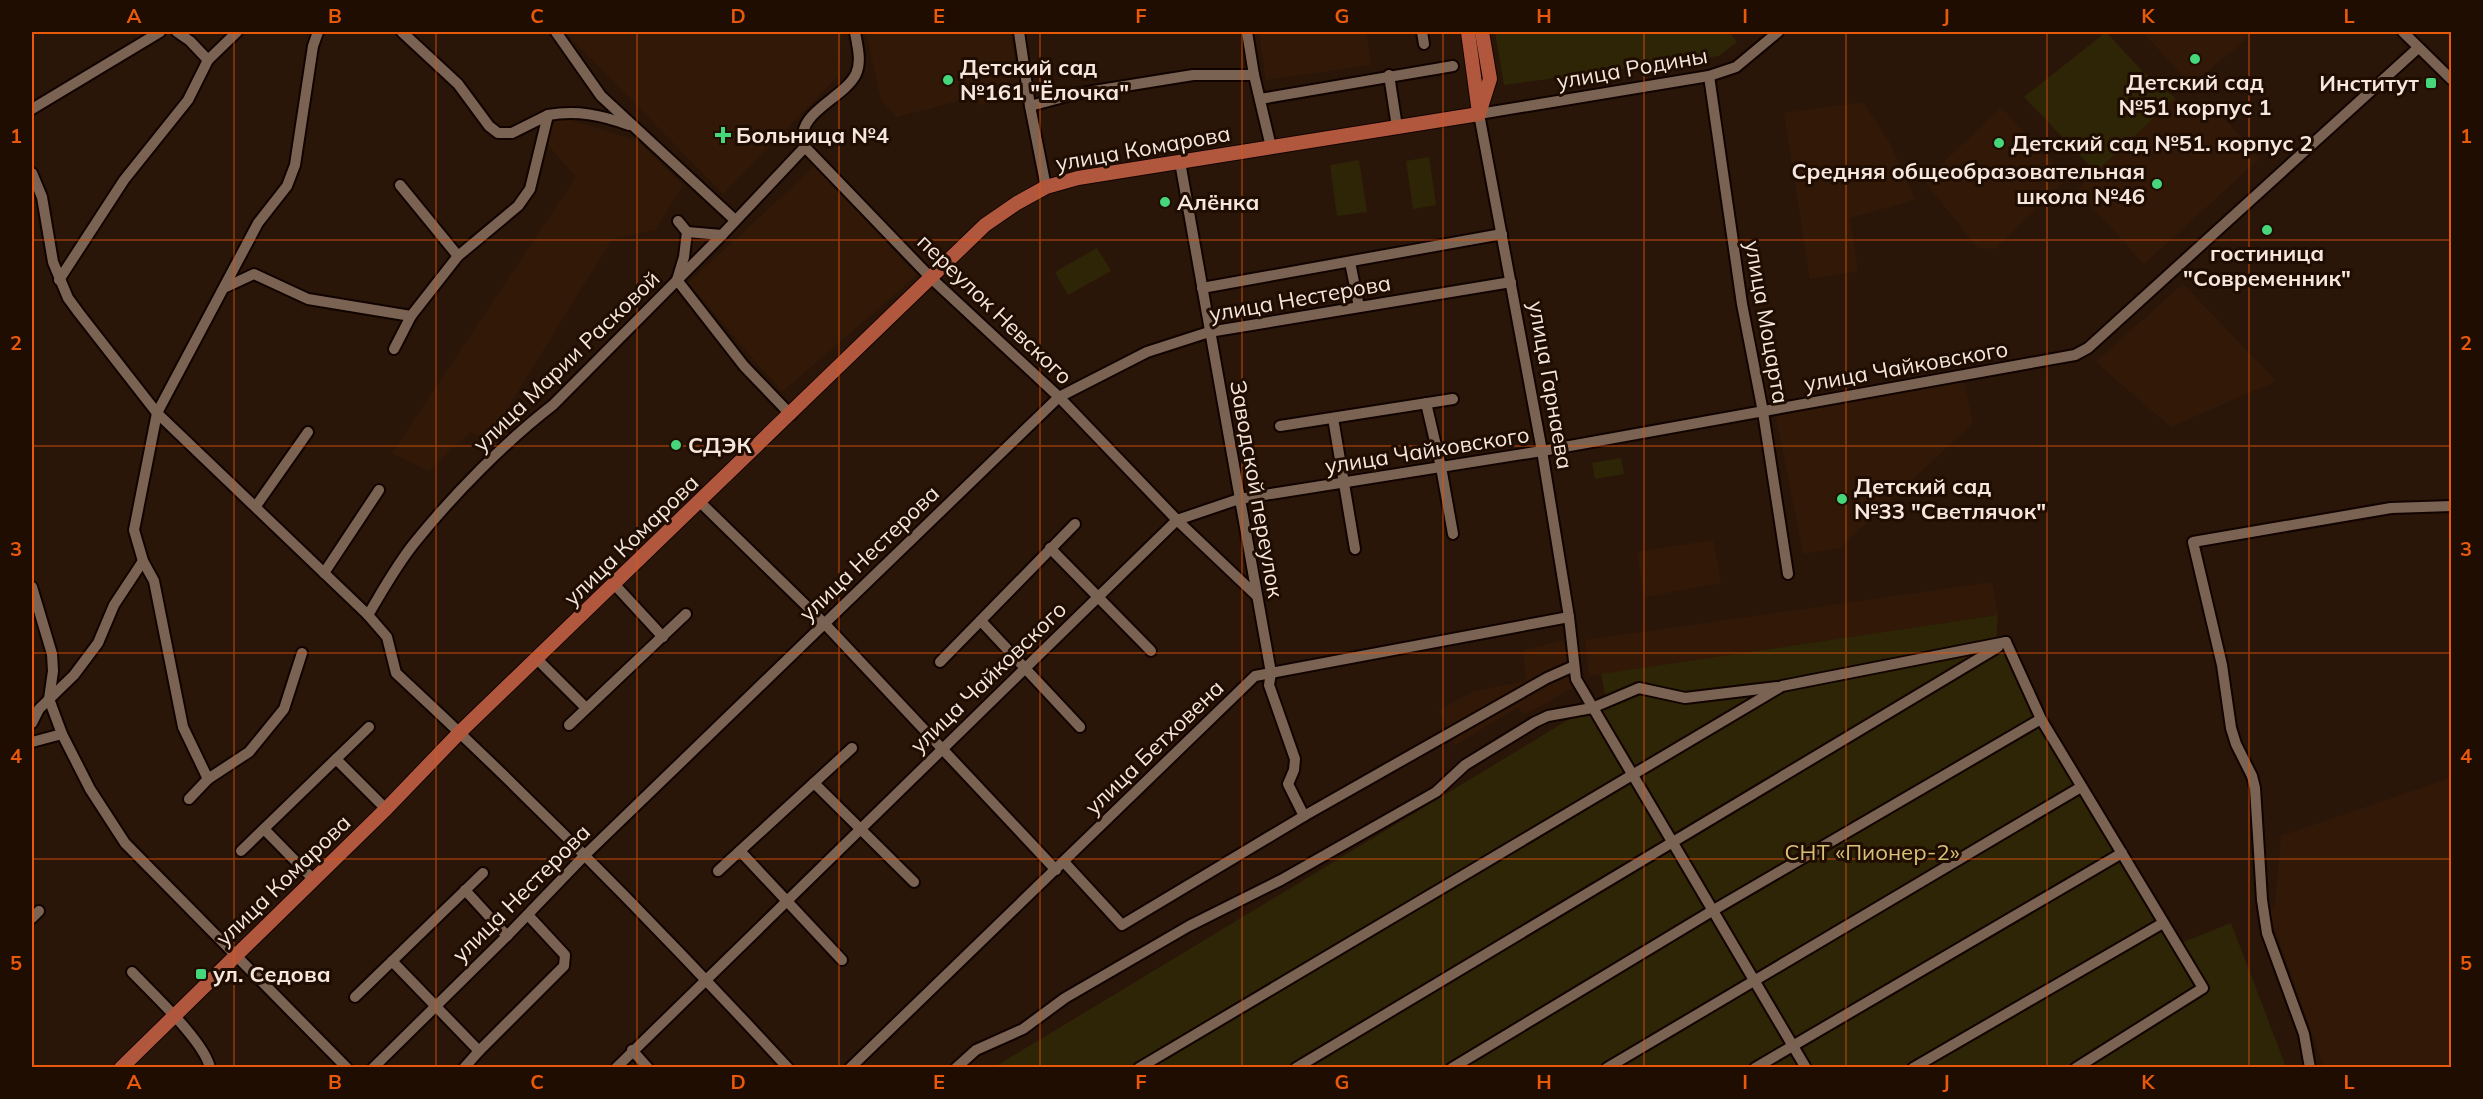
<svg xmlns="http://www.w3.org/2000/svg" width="2483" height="1099" viewBox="0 0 2483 1099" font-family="Mulish,sans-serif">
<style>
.built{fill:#321907}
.green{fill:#2e2506}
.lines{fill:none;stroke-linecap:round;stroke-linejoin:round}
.minor-casing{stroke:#110300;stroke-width:14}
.major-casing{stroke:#110300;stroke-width:16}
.minor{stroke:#7b6353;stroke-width:10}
.major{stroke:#b1573d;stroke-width:14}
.grid{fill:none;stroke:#e8590c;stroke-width:1.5;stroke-opacity:0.55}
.poi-dot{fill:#46d77a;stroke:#200d02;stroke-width:2}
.labels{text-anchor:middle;stroke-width:6;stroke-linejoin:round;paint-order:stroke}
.poi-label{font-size:22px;font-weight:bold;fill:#f5e7de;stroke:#200d02;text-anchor:start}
.street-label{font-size:22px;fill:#f5e7de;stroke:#200d02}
.park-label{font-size:22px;fill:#d8c176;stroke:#200d02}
.neatline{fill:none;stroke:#e8590c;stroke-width:2}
.grid-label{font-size:20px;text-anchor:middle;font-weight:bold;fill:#e8590c}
</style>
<rect width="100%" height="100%" fill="#2a1609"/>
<g class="built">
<path d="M565,32H841L839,75L723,194Z"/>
<path d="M866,32H1010L1022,95L981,105L970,98L896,117L881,100Z"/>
<path d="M1259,32H1366L1371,65L1266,80Z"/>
<path d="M2143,32H2253V33L2191,85Z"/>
<path d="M2175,98L2186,109L2209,102L2260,158L2144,264L2077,190Z"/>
<path d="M1863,102L1891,145L1915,200L1850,218L1858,271L1810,279L1784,113Z"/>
<path d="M2001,107L2067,179L1995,249L1978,248L1924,181Z"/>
<path d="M558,116L638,141L683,185L655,230L612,239L499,422L508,435L499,447L471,432L428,471L392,453L576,177L543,139Z"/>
<path d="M815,166L917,275L782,392L688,283Z"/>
<path d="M2183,284L2276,381L2171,427L2096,362Z"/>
<path d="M1964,381L1973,423L1840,548L1803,554L1776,416Z"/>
<path d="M1713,540L1721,583L1644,597L1637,552Z"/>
<path d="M1992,582L1998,615L1589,676L1585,640Z"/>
<path d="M1569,639L1578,685L1524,715L1518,707L1455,745L1439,710L1474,691L1526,681L1523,650Z"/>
<path d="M2451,778V1067H2324L2269,913L2275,904L2281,836Z"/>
</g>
<g class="green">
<path d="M1495,32H1729L1737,42L1719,56L1504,85Z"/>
<path d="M2106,32L2141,70L2175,98L2096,172L2024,97Z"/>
<path d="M1429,157L1436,205L1413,209L1406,161Z"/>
<path d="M1359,160L1367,212L1337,216L1330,165Z"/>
<path d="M1097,248L1111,271L1068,295L1055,272Z"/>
<path d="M1621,458L1624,474L1595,479L1592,463Z"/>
<path d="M1998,615L1996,641L2009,652L2181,943L2231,923L2286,1067L993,1068L1578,714L1607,704L1601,674Z"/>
</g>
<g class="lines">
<g class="minor-casing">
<g id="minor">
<path d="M177,32L190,41L208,60"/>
<path d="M556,32L601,96L735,220"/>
<path d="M855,32C857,45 862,61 856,74C843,100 792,113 805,147L931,278L1059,397L1177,520L1257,596"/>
<path d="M1019,32L1030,106L1046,187"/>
<path d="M1247,32L1254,75L1271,147"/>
<path d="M1422,32L1424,44"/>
<path d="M1778,32L1736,67L1709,76L1479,114L1542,451L1569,617L1576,679L1806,1068"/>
<path d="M2403,32L2452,80"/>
<path d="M1389,75L1397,127"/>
<path d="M1709,76L1742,304L1763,412L1788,574"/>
<path d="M1260,99L1453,66"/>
<path d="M1030,106L1075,94L1193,75H1254"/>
<path d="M32,109L160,32"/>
<path d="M548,115C577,110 601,115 629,125"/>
<path d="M1180,162L1271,673L1269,685L1295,759L1294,770L1288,784L1304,816"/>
<path d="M32,173L42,197L53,262L68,298L79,313L157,413L368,615L387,637L396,673C532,799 662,931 788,1068"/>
<path d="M400,185L458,256"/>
<path d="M678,221L687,232L684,257L677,280L744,366L791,415"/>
<path d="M687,232L722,235"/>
<path d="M1350,262L1359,307"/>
<path d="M59,280L124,180L188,100L208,60L237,32"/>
<path d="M226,287L254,274L308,299L411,316L458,256L518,206L530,189L548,115L512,133H498L489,126L458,84L402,32"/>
<path d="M1202,288L1502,234"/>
<path d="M394,349L411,316"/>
<path d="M1426,403L1441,467L1453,534"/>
<path d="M1333,418L1355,549"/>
<path d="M1280,426L1453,399"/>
<path d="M700,502L824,623L1056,870"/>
<path d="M256,506L308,432"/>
<path d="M1050,548L1151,651"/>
<path d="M324,573L379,490"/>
<path d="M615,585L663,637"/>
<path d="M32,587L52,654L53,671L49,699L62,734L90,789L125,843L347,1068"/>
<path d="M368,615C383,590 397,564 416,541C454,494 505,442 553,405L722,235L805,147"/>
<path d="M981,621L1080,727"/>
<path d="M2006,642L2041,719L2203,988L2076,1068"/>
<path d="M538,660L586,708"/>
<path d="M940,662L1075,524"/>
<path d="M32,723L39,709L74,675L98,643L114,605L143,561"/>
<path d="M569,725L686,614"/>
<path d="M32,742L62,734"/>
<path d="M336,759L386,809"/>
<path d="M208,779L183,727L154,581L143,561L134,530L157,413L258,223L287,186L295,165L313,46L318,32"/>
<path d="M814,783L914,882"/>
<path d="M189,799L208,779L249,752L284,709L302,653"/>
<path d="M264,829L314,880"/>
<path d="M241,851L369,727"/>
<path d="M740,851L842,960"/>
<path d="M1064,862L1122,925L1304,816L1547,678L1574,666"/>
<path d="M718,871L852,748"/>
<path d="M465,890L507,936"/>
<path d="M32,918L39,911"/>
<path d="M392,961L479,1051L564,966L565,955L528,915"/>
<path d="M132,972C152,993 205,1042 210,1068"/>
<path d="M355,997L483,873"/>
<path d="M632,1050L648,1068"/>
<path d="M373,1068L507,936L585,855L1059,397L1147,352L1209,332L1511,282"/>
<path d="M464,1068L479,1051"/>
<path d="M616,1068L1177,520L1239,499L1542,451L2075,355L2088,348L2418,48"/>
<path d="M850,1068L1255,676L1569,617"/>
<path d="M956,1068L976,1050L1023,1029L1065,998L1189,926L1281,880L1436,792L1465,765L1535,722L1548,716L1592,708L1639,688L1685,698L1777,687"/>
<path d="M1139,1068L1782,686L2006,642"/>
<path d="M1296,1068L1998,647"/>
<path d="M1452,1068L1712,911L2041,719"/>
<path d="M1607,1068L2081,787"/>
<path d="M1755,1068L2122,853"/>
<path d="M1913,1068L2163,923"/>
<path d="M2310,1068L2304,1034L2267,933L2262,900L2255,788L2252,776L2236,744L2231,728L2222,665L2193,542L2391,508L2452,506"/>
</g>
</g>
<g class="major-casing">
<g id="major">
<path d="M1468,32L1479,113"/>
<path d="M1479,114L1490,79L1482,32"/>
<path d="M121,1068L386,809L460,732L985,225L1017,203L1046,187L1078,178L1479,114"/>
</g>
</g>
<use href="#minor" class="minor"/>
<use href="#major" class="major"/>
</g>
<path class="grid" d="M234,32V1068M436,32V1068M637,32V1068M839,32V1068M1040,32V1068M1242,32V1068M1443,32V1068M1644,32V1068M1846,32V1068M2047,32V1068M2249,32V1068M32,240H2452M32,446H2452M32,653H2452M32,859H2452"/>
<g class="poi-dot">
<circle cx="2195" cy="59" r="6"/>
<circle cx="948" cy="80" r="6"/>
<rect x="2425" y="77" width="12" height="12" rx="3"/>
<path d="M720 126h6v6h6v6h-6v6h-6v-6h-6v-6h6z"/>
<circle cx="1999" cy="143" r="6"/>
<circle cx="2157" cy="184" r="6"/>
<circle cx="1165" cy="202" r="6"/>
<circle cx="2267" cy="230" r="6"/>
<circle cx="676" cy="445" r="6"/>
<circle cx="1842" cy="499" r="6"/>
<rect x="195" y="968" width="12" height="12" rx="3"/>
</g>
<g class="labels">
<g class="poi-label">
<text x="960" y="75">Детский сад<tspan x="960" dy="25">№161 "Ёлочка"</tspan></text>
<text x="2195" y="90" text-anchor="middle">Детский сад<tspan x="2195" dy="25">№51 корпус 1</tspan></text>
<text x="2419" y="91" text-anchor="end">Институт</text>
<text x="736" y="143">Больница №4</text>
<text x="2011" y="151">Детский сад №51. корпус 2</text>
<text x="2145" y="179" text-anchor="end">Средняя общеобразовательная<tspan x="2145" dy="25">школа №46</tspan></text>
<text x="1177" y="210">Алёнка</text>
<text x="2267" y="261" text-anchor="middle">гостиница<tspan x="2267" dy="25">"Современник"</tspan></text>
<text x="688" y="453">СДЭК</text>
<text x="1854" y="494">Детский сад<tspan x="1854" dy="25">№33 "Светлячок"</tspan></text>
<text x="213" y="982">ул. Седова</text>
</g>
<g class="street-label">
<text transform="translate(1632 68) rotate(-10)" y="8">улица Родины</text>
<text transform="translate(1143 148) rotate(-10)" y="8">улица Комарова</text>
<text transform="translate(1300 298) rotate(-10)" y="8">улица Нестерова</text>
<text transform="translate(995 309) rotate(44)" y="8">переулок Невского</text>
<text transform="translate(1767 322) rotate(80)" y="8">улица Моцарта</text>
<text transform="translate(566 361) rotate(-44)" y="8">улица Марии Расковой</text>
<text transform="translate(1906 366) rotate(-10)" y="8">улица Чайковского</text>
<text transform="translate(1551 385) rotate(80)" y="8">улица Гарнаева</text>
<text transform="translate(1427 450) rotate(-9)" y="8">улица Чайковского</text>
<text transform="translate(1257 489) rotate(80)" y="8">Заводской переулок</text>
<text transform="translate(631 540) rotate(-44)" y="8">улица Комарова</text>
<text transform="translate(869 553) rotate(-44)" y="8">улица Нестерова</text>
<text transform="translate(988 677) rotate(-44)" y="8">улица Чайковского</text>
<text transform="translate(1154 747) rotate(-44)" y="8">улица Бетховена</text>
<text transform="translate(283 880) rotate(-44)" y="8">улица Комарова</text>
<text transform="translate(521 893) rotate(-45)" y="8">улица Нестерова</text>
</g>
<g class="park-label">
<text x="1872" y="860">СНТ «Пионер-2»</text>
</g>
</g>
<rect width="2483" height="1099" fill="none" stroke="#200d02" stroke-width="66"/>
<rect x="33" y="33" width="2417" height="1033" class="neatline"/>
<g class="grid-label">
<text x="134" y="23">A</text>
<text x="335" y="23">B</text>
<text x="537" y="23">C</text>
<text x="738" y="23">D</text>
<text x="939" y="23">E</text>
<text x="1141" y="23">F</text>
<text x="1342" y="23">G</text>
<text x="1544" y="23">H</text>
<text x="1745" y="23">I</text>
<text x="1946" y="23">J</text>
<text x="2148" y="23">K</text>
<text x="2349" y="23">L</text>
<text x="16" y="143">1</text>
<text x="2466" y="143">1</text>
<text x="16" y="350">2</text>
<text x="2466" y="350">2</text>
<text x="16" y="556">3</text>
<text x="2466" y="556">3</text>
<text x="16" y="763">4</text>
<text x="2466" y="763">4</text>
<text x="16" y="970">5</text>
<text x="2466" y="970">5</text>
<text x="134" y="1089">A</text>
<text x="335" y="1089">B</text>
<text x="537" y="1089">C</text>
<text x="738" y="1089">D</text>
<text x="939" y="1089">E</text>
<text x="1141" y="1089">F</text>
<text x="1342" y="1089">G</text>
<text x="1544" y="1089">H</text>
<text x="1745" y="1089">I</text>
<text x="1946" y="1089">J</text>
<text x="2148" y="1089">K</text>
<text x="2349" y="1089">L</text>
</g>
</svg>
